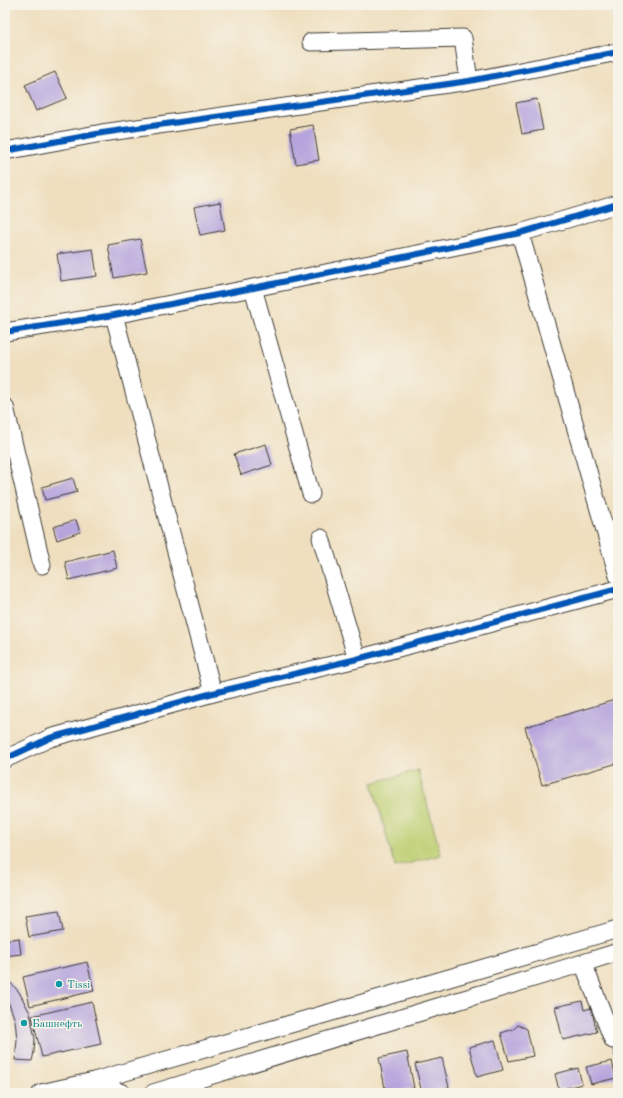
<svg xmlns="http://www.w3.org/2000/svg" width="623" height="1098" viewBox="0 0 623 1098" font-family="'Old Standard TT',serif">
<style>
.green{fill:#becf72;stroke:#6d7647}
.building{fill:#b6a5dd}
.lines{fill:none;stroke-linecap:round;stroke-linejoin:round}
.minor-casing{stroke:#3c3934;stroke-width:19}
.minor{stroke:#fff;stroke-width:17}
.cycleway-casing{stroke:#f7f3e8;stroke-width:8}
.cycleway{stroke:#0057b8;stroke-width:6}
.culture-dot{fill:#0f9aa8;stroke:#f7f3e8;stroke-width:1.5}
.labels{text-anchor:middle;stroke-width:3;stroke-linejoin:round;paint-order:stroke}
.culture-label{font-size:11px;fill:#0d838f;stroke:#f7f3e8;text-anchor:start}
</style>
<rect width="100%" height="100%" fill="#f7f3e8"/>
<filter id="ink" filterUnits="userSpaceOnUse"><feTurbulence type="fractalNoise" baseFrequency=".025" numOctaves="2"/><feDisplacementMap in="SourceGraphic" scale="8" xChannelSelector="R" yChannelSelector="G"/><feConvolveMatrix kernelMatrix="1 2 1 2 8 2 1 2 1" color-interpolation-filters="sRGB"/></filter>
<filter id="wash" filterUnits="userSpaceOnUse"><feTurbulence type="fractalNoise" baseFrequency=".012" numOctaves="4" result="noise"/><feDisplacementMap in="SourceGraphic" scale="16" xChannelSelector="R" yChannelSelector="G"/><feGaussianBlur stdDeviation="0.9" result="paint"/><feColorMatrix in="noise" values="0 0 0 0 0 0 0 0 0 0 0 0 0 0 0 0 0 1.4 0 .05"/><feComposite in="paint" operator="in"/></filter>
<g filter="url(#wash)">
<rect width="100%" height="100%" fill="#efdfbf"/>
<path class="green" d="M418,770L441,855L395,867L372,783Z"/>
<g id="blocks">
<g class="building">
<path d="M55,72L67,98L36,111L25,85Z"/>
<path d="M537,99L543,130L522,134L516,103Z"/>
<path d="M313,125L319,160L296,164L290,129Z"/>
<path d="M220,202L225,230L200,235L194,207Z"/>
<path d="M140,239L147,272L114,278L108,245Z"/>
<path d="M93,249L97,276L61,281L57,254Z"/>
<path d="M266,444L272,465L241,475L234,454Z"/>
<path d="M73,478L77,492L45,500L42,487Z"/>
<path d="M76,520L80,532L57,540L53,527Z"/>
<path d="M113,550L117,568L69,580L65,562Z"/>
<path d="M618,699V763L542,785L525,727Z"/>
<path d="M59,911L63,931L29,937L25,916Z"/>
<path d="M19,938L21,954L5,956V940Z"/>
<path d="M87,962L94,991L30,1006L23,977Z"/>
<path d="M8,980L19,992L30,1013L35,1039L34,1052L32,1061L15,1060L17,1040L15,1020L9,1004L5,999V983Z"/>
<path d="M582,1001L584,1010L591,1008L597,1032L563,1040L555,1007Z"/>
<path d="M92,1002L101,1044L42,1057L32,1016Z"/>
<path d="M518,1025L527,1029L533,1056L509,1061L501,1033L514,1029Z"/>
<path d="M495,1040L503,1070L477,1077L469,1047Z"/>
<path d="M618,1044V1065L612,1046Z"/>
<path d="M407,1052L414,1088L386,1093L379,1058Z"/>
<path d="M442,1058L449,1087L427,1093H422L415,1064Z"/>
<path d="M612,1061L616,1078L591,1084L586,1067Z"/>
<path d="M578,1068L582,1084L559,1090L555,1074Z"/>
</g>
</g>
</g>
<g filter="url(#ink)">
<use href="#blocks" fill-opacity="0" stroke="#3c3934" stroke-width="1"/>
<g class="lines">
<g class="minor-casing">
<g id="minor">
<path d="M311,42L463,38L469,81"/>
<path d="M5,151L102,133L469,81L618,52"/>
<path d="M520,233L618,576"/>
<path d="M253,288L311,494"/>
<path d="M114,315L213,693"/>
<path d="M5,332L114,315L253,288L520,233L618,204"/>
<path d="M5,407L42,565"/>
<path d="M321,538L357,659"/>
<path d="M5,759L50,738L213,693L357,659L618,589"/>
<path d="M583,963L613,1040"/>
<path d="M94,1081L122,1093"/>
<path d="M41,1093L94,1081L618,929"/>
<path d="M153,1093L583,963L618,952"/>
</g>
</g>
<use href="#minor" class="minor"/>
<g class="cycleway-casing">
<g id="cycleway">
<path d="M5,151L102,133L469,81L618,52"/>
<path d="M5,332L114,315L253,288L520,233L618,204"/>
<path d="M5,759L50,738L213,693L357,659L618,589"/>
</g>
</g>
<use href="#cycleway" class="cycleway"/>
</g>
</g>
<g class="culture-dot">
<circle cx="59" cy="984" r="4"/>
<circle cx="24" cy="1023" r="4"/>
</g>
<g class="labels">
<g class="culture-label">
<text x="67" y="988">Tissi</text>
<text x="32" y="1027">Башнефть</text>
</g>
</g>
<rect width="623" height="1098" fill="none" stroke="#f7f3e8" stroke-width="20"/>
</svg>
